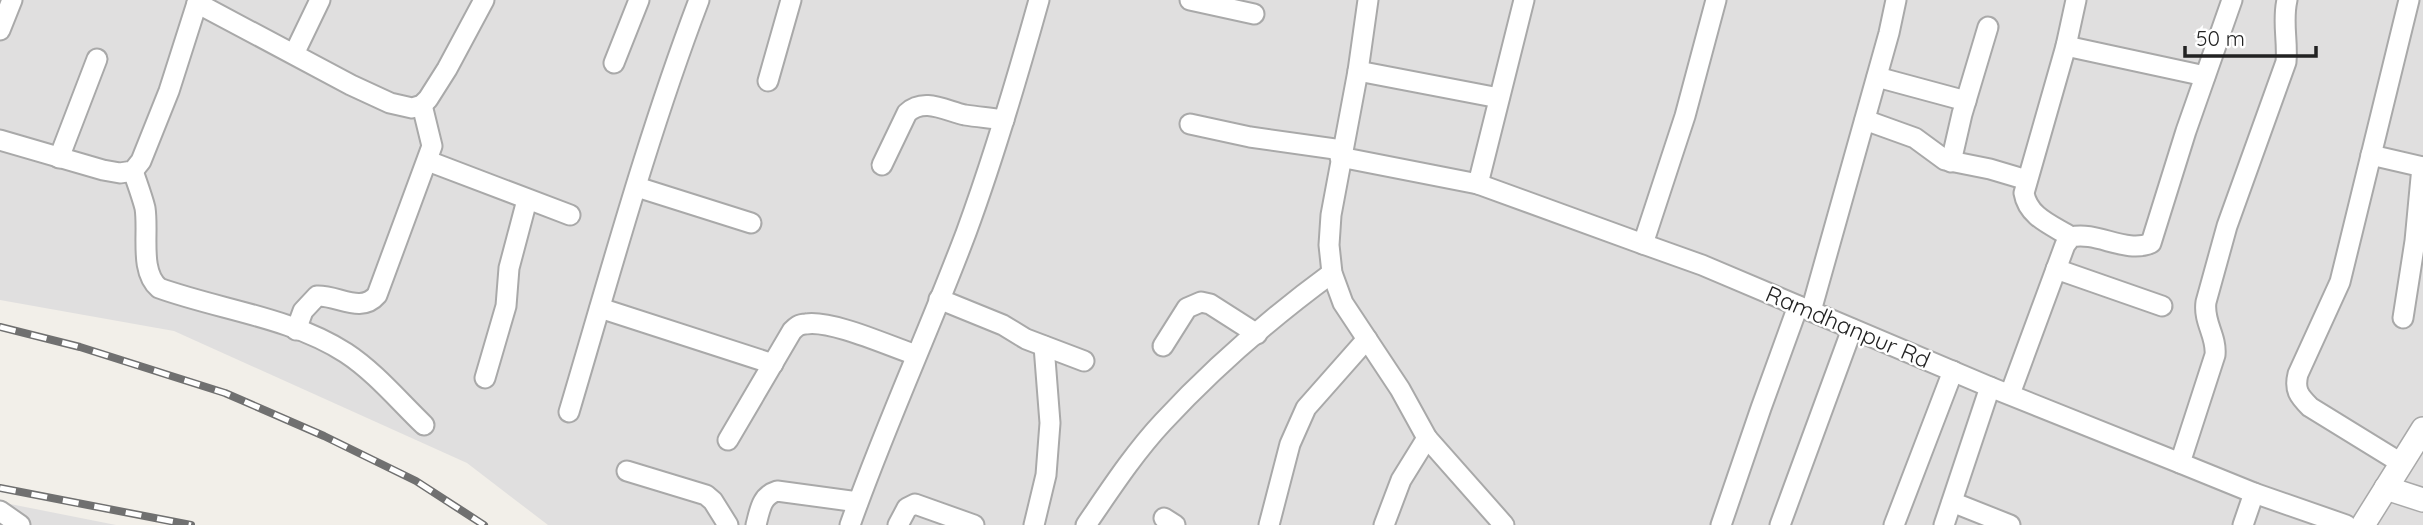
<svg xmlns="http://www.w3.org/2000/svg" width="2423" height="525" viewBox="0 0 2423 525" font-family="Quicksand,sans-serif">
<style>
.residential{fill:#e0dfdf}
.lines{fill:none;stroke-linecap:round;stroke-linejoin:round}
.minor-casing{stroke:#a9a9a9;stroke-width:23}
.tertiary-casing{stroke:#a9a9a9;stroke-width:26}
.minor{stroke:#fff;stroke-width:19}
.tertiary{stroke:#fff;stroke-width:23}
.rail-casing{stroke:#707070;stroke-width:8}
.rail{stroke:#fff;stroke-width:5;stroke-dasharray:16;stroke-linecap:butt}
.labels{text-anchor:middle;stroke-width:5;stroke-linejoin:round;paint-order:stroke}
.street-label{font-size:23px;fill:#222;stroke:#fff}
</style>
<rect width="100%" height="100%" fill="#f2efe9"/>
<g class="residential">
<path d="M0,0H2423V525H548L467,463L174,331L0,300Z"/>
<path d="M0,502L116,525H0Z"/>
</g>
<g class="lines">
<g class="minor-casing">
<g id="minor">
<path d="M1190,0L1254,14"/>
<path d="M1368,0L1358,71L1331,215L1329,245L1332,273L1343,303L1400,389L1427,438L1504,525"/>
<path d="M197,3L351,85L390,103L412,108L422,105L428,99L447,69L484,0"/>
<path d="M0,30L12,0"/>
<path d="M2066,46L2205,76"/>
<path d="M294,54L320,0"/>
<path d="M614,63L639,0"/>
<path d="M1358,71L1499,98"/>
<path d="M1877,77L1966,101"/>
<path d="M768,81L791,0"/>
<path d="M1865,120L1915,138L1945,160L1990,169L2027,180"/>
<path d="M1190,124L1250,137L1342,150"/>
<path d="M0,140L103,170L120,173L133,171L141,161L169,91L198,0"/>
<path d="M2371,155L2423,167"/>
<path d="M1340,157L1478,184L1643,244L1702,265L1990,387L2180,463L2254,493L2346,525"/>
<path d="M59,158L97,59"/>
<path d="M428,161L570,215"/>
<path d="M1951,162L1962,114L1988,27"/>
<path d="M882,165L907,113C924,97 946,111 965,115C978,117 991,118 1004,120"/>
<path d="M133,171C137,183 142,196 145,208C149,233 139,271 159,288C220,310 290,317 346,353C375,372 399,401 424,425"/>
<path d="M1478,184L1524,0"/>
<path d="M637,187L751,223"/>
<path d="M2071,237C2052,225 2028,217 2024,193L2066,46L2076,0"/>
<path d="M1643,244L1685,116L1716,0"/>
<path d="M2056,269L2162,306"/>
<path d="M939,299L1003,325L1026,339L1084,361"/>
<path d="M600,308L773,364"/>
<path d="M1811,311L1889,33L1896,0"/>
<path d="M2403,318L2415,241L2422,167"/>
<path d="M296,330L303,311L317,296C338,295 361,314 377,295L432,146L422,105"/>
<path d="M1163,346L1187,308L1201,302L1210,304L1257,334"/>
<path d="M485,378L506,306L509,268L527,200"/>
<path d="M2010,394L2065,245L2071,237C2097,231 2126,254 2151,243L2186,131L2232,0"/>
<path d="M569,412C610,274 648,134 699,0"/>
<path d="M728,440L792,331C796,327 799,324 806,324C832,320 889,346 916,355"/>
<path d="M2180,463L2215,355C2217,336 2203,322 2206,302L2227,226L2286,62C2288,40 2282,22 2287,0"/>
<path d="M2401,463L2310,407C2299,396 2294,390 2298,374L2340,282L2409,0"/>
<path d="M627,471L706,495L713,501L728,525"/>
<path d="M1952,502L2010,525"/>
<path d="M0,511L20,525"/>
<path d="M1164,518L1175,525"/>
<path d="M756,525C760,510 761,496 777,491L858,502"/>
<path d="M850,525C885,426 929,331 966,233C994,157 1017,79 1039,0"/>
<path d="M898,525L907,508L915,504L974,525"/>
<path d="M1034,525L1046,475L1050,423L1044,346"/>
<path d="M1086,525C1110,490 1134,453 1163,422C1214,367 1272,317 1332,273"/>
<path d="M1269,525L1290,444L1306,408L1367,339"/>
<path d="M1384,525L1401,480L1427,438"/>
<path d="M1721,525L1761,408L1798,306"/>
<path d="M1780,525L1852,329"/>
<path d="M1894,525L1953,371"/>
<path d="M1944,525L1990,387"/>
<path d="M2243,525L2254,493"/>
</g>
</g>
<g class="tertiary-casing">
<g id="tertiary">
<path d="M2386,488L2423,500"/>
<path d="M2363,525L2423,429"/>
</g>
</g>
<use href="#minor" class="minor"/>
<use href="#tertiary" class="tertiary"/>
<g class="rail-casing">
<g id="rail">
<path d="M0,327L80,347L225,393L324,436L416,481L484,525"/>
<path d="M0,488L191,525"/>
</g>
</g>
<use href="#rail" class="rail"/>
</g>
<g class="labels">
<g class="street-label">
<text transform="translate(1848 327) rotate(23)" y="8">Ramdhanpur Rd</text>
</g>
</g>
<path d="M2185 46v10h131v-10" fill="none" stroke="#222222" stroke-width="3.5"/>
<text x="2196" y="46" font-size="21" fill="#222222" stroke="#ffffff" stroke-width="5" paint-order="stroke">50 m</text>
</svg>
